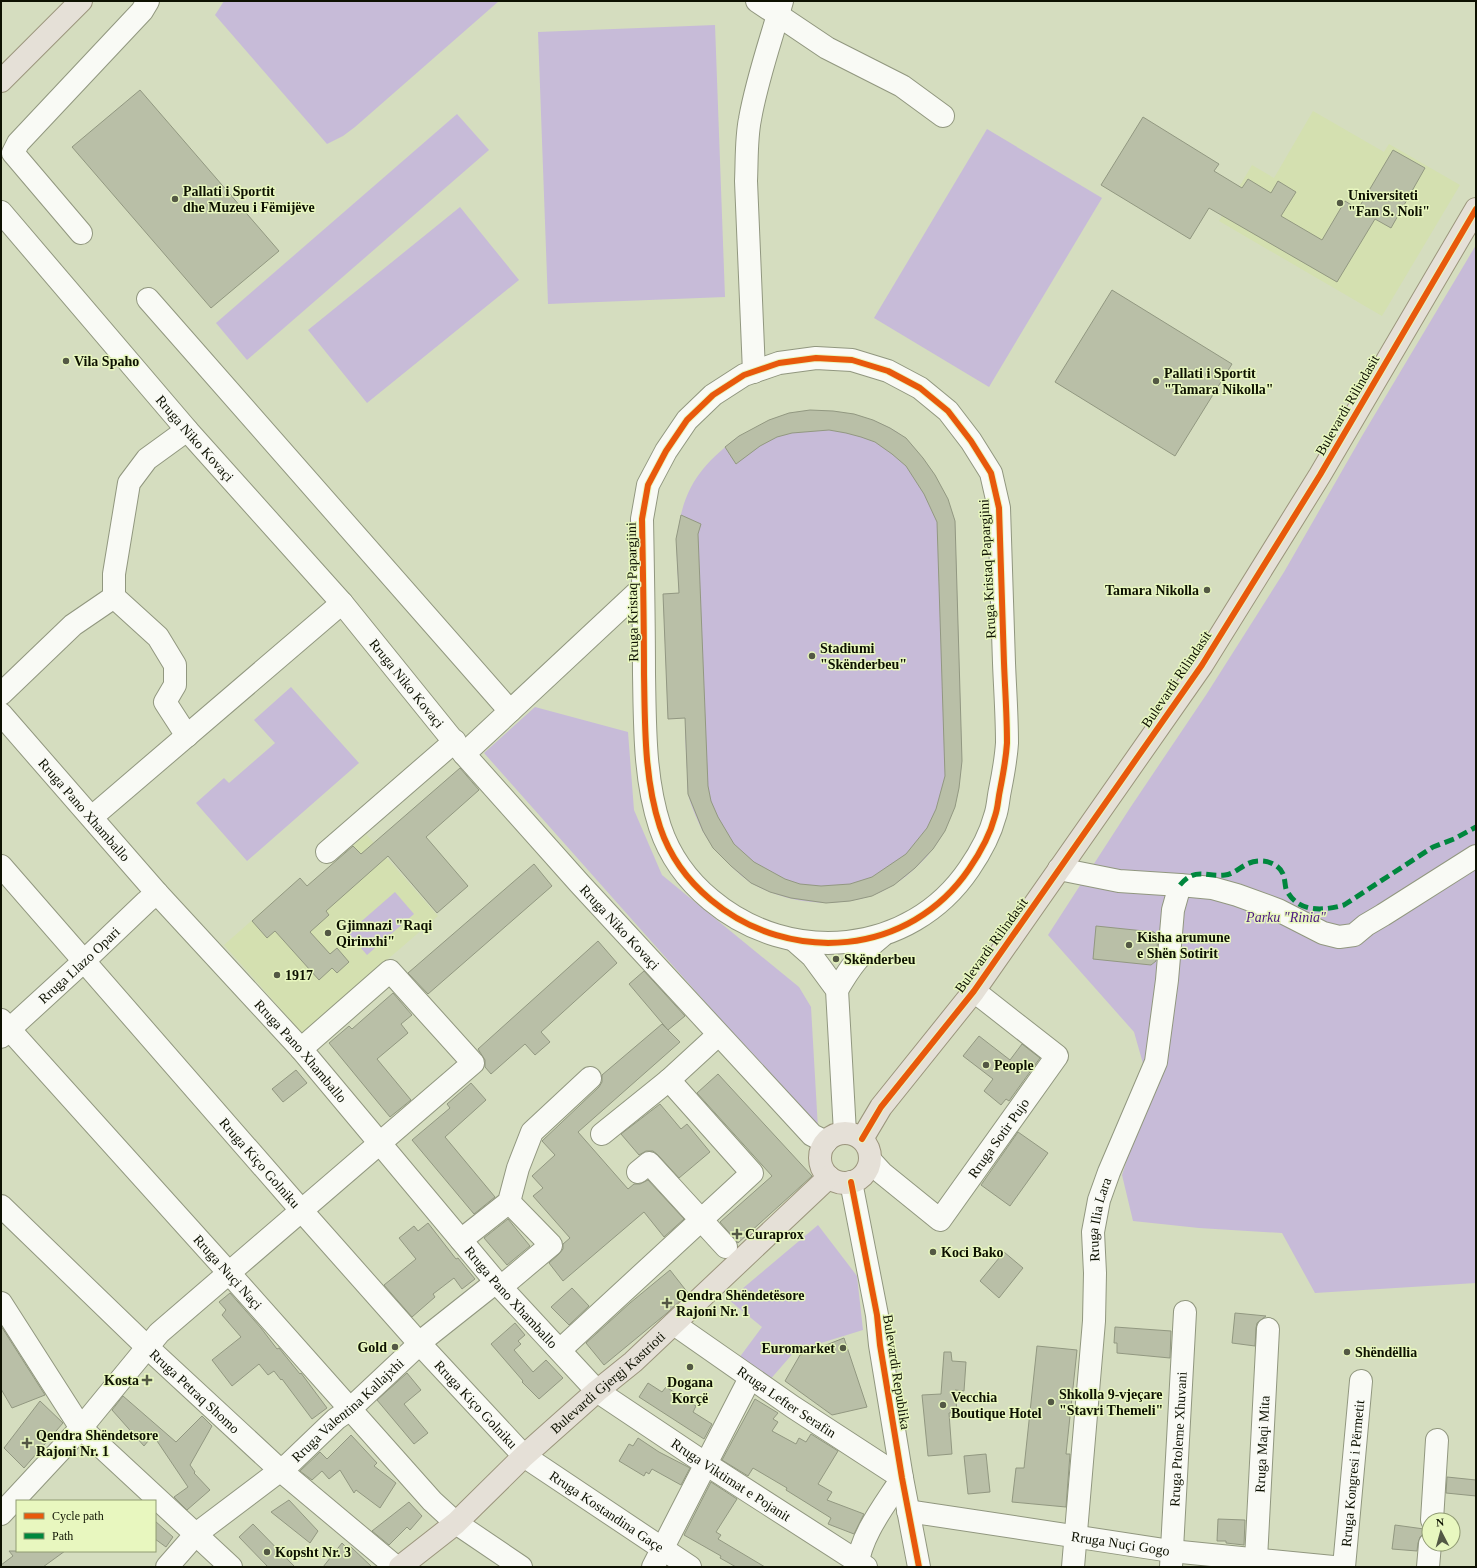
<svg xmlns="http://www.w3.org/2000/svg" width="1477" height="1568" viewBox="0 0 1477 1568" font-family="'Times New Roman',serif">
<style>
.built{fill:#d4e0b0}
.green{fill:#c7bbd8}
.building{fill:#b9bfa7;stroke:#929881}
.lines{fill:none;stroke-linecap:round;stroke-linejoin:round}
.minor-casing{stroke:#91977f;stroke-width:24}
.major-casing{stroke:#9b957c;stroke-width:24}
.minor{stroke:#f9faf5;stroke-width:22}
.major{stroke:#e5e0d7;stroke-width:22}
.quiet{stroke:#00873e;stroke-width:5;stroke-dasharray:10 5;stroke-linecap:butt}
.cycleway-casing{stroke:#e8f7bf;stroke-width:8}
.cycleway{stroke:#e8590c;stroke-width:6}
.poi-dot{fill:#535844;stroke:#e8f7bf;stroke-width:1.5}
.labels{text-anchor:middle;stroke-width:3;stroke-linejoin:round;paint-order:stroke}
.poi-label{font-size:14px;font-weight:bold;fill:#0d1101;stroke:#e8f7bf;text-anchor:start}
.street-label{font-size:14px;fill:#0d1101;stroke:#e8f7bf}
.park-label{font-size:14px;font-style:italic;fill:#4a1680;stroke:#e8f7bf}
</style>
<rect width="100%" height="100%" fill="#d5ddbf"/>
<g class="built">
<path d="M1313,111L1384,152L1389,144L1460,185L1382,316L1219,221L1252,165L1274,178Z"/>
<path d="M366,834L438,916L302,1033L224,945L300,878L307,886Z"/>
</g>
<g class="green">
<path d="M224,1H499L355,127L343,136L327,144L215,15Z"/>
<path d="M715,25L725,297L548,304L538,32Z"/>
<path d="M457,114L489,150L247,360L216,323Z"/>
<path d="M987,129L1102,198L989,387L874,318Z"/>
<path d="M460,207L519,280L367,403L308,330Z"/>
<path d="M1476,245V1283L1315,1293L1282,1233L1199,1228L1133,1221L1122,1175L1150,1088L1134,1032L1048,935L1130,808L1206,695L1284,572L1362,436Z"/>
<path d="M873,420C884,425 896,430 905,438C909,441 912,445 915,449C934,471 946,494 955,521L962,761C959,793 953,823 933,849C918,868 895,888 871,896C834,908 786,904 751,883C742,877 732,867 724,859C715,850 708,841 702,830C697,819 691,806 688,794C687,786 687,777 687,770C686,753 685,735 685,718L668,719L663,594L679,593C678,576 676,558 677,541C677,534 679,526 680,519C688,480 708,460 739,436Z"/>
<path d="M291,687L359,763L247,861L196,803L224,778L229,783L275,743L254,720Z"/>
<path d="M535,707L628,732L634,810L662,875L799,987L811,1007L818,1129L484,753Z"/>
<path d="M395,892L414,914L367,955L348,933Z"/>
<path d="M818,1225L857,1276L863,1330L795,1351L768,1382L739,1358L762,1327L729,1300Z"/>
</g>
<g class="building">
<path d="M140,90L279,251L211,308L72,147Z"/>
<path d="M1143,117L1219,164L1214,171L1242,188L1248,179L1271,193L1278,181L1296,192L1281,216L1322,240L1345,201L1358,209L1393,150L1425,168L1391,228L1375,219L1337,282L1209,208L1190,239L1101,185Z"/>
<path d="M1112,290L1232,364L1175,456L1055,382Z"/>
<path d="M810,410L833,411L854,414L873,420L890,428L906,438L923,458L935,475L948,499L955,521L962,761L959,788L955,807L945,831L933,849L915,868L894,885L872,896L850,901L826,903L791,898L770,892L751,883L731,866L713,848L703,831L688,794L685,718L668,719L663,594L679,593L676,539L681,515L701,524L698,534L708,786L711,801L718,817L734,844L754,862L785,879L800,884L821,886L850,884L872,877L906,854L927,828L936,809L945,776L937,522L924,494L906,466L892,454L875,442L861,437L846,433L829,430L792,433L777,437L760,446L736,464L725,447L739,436L769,420L789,413Z"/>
<path d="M460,768L479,790L426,837L468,886L437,913L388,856L326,911L329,915L310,932L330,954L337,948L349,962L337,973L332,968L319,980L275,931L267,938L252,921L300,878L307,886L353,846L361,854Z"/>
<path d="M534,864L552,886L428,994L408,973Z"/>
<path d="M1096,926L1154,932L1158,936L1156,961L1151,965L1093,959Z"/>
<path d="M598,941L617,963L541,1032L550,1042L535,1055L525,1044L491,1074L485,1067V1060L478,1049Z"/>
<path d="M644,971L685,1016L668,1030L629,984Z"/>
<path d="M393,993L412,1015L401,1024L408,1033L377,1059L411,1100L390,1117L329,1043L349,1026L352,1029Z"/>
<path d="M662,1024L680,1042L578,1132L628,1189L634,1184H640L648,1180L684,1219L664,1237L644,1212L563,1281L549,1263L559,1254L563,1249V1244L570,1238L533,1196L543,1188L532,1176L555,1155L542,1141L599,1087L602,1082V1075Z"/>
<path d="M979,1036L1010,1060L1022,1044L1040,1058L1009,1101L1006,1099L1001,1105L984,1091L993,1079L963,1056Z"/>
<path d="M296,1070L307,1083L283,1102L272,1089Z"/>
<path d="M718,1074L812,1176L738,1243L720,1222L772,1176L697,1093Z"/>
<path d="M471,1083L486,1100L445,1137L495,1197L474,1214L412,1140L450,1108L447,1104Z"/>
<path d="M660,1104L681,1129L687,1124L710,1152L679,1178L658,1155L653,1151H646L639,1155L621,1134Z"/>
<path d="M1018,1132L1048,1153L1010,1206L981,1185Z"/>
<path d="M508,1219L530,1246L507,1265L484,1238Z"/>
<path d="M428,1223L456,1259L458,1258L475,1279L462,1289L454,1278L433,1294L435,1297L412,1317L384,1285L416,1259L399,1238L414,1226L418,1231Z"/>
<path d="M1004,1252L1023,1268L999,1298L980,1281Z"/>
<path d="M670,1270L688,1293L667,1313L604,1365L586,1343L630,1303Z"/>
<path d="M572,1288L589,1306L569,1325L551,1307Z"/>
<path d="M230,1293L261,1328L277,1349L279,1348L300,1374L301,1373L327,1408L312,1419L282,1379L281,1380L274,1371L268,1375L259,1364L232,1386L212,1360L241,1337L222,1315L226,1310L219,1302Z"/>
<path d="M1235,1313L1266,1316L1257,1323L1256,1328L1255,1346L1232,1343Z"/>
<path d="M515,1323L525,1335L518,1341L521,1344L514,1350L533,1372L546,1360L563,1378L539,1399L522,1382L523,1381L491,1344Z"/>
<path d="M1,1326L45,1395L12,1408L1,1389Z"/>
<path d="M1115,1327L1171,1331L1170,1358L1117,1353V1343H1114Z"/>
<path d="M844,1338L867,1407L832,1415L785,1381L800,1355Z"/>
<path d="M1037,1346L1077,1350L1066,1454H1070L1066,1507L1012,1502L1016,1468H1024Z"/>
<path d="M944,1352H951L952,1361L966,1362L964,1391L955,1390L957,1412L949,1413L952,1454L928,1456L922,1395L941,1394Z"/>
<path d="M407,1373L421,1390L404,1404L428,1433L414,1444L377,1400Z"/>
<path d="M648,1383L662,1392L666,1387L696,1406L693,1412L712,1424L704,1439L639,1397Z"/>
<path d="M123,1396L176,1442L202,1416L212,1426L190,1465L195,1472L194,1473L210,1490L187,1510L174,1497L188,1487L153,1435L144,1446L112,1410Z"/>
<path d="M755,1399L778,1413L773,1419L778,1422L772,1431L796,1444L799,1438L806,1442L811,1434L838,1451L818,1484L832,1492L827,1500L864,1514L854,1534L828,1524L831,1518L786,1490L787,1488L753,1468L748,1476L722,1460Z"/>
<path d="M40,1401L63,1423L24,1468L4,1448Z"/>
<path d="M351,1435L377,1463L374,1466L396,1483L380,1508L356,1490L354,1493L340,1470L329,1479L322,1471L312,1480L300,1471L320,1452L327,1459Z"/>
<path d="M638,1438L659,1452L690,1468L681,1485L652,1469L649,1474L646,1472L644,1476L619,1461L629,1444L633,1446Z"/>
<path d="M986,1454L990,1492L968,1494L964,1456Z"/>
<path d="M1447,1477L1476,1480V1496L1446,1493Z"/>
<path d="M711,1482L737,1499L716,1532L721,1535L718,1539L765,1567H736L720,1558L721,1556L684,1535Z"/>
<path d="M289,1500L318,1531L310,1543L271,1512Z"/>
<path d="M409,1502L422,1516L410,1530L407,1527L389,1545L372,1531Z"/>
<path d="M1218,1519L1245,1520L1244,1545L1226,1543V1541H1217Z"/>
<path d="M155,1521L173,1537L166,1547L155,1539Z"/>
<path d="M253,1524L295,1567H268L239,1537Z"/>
<path d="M1395,1525L1424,1529L1423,1534L1420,1537L1418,1543L1417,1551L1392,1549Z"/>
<path d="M342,1543L348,1549L351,1547L372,1567H323Z"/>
<path d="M9,1551H65L43,1567H1V1565L13,1556Z"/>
</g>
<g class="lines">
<g class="minor-casing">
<g id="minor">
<path d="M757,1L827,48L902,86L943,116"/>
<path id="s1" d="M1,212L187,430L342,603L464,754L580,884L812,1135L826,1142"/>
<path d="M81,233L13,153L18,143L142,11L148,1"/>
<path d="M148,299L510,711"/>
<path d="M816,358L852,360L888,371L920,388L948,411L971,441L991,473L999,508C1001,559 1002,611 1004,663C1005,689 1007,716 1007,743C1006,758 1003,775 1000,790C998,799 998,808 995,816C990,835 980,853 969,869C910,956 790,966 711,900C688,881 670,857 660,827C644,778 645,725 644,674C644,622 643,571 642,519L648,485L666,451L687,420L713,395L744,375L779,363Z"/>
<path d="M754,372L746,181C747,160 746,139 750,119C757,79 771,40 782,1"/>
<path d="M114,597V574L129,483L147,459L187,430"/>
<path d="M1,694L73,625L114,597L158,637L175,665V685L165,702L187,736"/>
<path id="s2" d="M1,714L157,893L301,1049L496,1282L597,1391L706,1464L866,1567"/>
<path d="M464,754L643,587"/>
<path d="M92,817L342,603"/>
<path d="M327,852L455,741"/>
<path id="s3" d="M1,866L301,1210L419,1343L524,1456L690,1567"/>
<path d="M1059,869L1119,881L1180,885L1212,888L1237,895L1278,910L1323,933L1339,937L1354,935L1366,925L1383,915L1476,856"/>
<path d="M795,941L812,956L837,990L845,1133"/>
<path d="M837,990C851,966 860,954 882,936"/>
<path id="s4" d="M1,1020L229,1273L432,1501L456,1523L521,1567"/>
<path id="s5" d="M1,1037L84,961L146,902L157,893"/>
<path d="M602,1134L669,1080L718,1035"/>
<path id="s6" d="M870,1160L882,1173L940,1220L1057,1056L974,991"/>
<path d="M638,1172L649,1163L726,1247"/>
<path d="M851,1182L877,1315L880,1345L902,1478L919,1567"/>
<path id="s7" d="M1,1206L147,1347L280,1470L396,1567"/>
<path d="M461,1240L509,1202L518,1168L532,1132L590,1078"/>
<path d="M501,1287L551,1245L509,1202"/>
<path d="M1,1303L81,1428L231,1567"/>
<path id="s8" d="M674,1324L793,1407L902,1478C885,1505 861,1534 857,1567"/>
<path d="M560,1350L752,1173L669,1080"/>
<path id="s9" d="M908,1511L1171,1551L1333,1567"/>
<path d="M1,1514L81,1428L159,1333L473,1063L390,971L301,1049"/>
<path d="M1432,1520L1437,1440"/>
<path id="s10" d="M1256,1559L1268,1329"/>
<path id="s11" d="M167,1567L196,1534L290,1463L336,1419L349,1410L414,1349L419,1343L496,1282"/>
<path d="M653,1567L750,1378"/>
<path id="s12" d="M1073,1567L1094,1321L1095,1273L1093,1232L1099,1200L1109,1172L1156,1062L1167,980L1173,910L1180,885"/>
<path id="s13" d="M1171,1567L1185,1312"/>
<path id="s14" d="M1344,1567L1361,1381"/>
<path d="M1428,1567L1430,1544"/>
</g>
</g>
<g class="major-casing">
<g id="major">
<path d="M1,81L81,1"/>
<circle cx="845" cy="1158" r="25"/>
<path d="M862,1139L881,1107L974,991L1202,665L1320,475L1476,209"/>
<path id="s15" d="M400,1567L456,1523L524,1456L597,1391L633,1362L829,1177"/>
</g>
</g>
<use href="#minor" class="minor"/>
<use href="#major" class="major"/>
<path class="quiet" d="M1180,885C1195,867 1205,877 1225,875C1237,874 1245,860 1261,861C1271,861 1282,867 1284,877C1285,881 1285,885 1286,889C1297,913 1323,911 1344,905L1433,847L1454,839L1476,827"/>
<g class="cycleway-casing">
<g id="cycleway">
<path d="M816,358L852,360L888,371L920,388L948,411L971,441L991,473L999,508C1001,559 1002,611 1004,663C1005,689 1007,716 1007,743C1006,758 1003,775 1000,790C998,799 998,808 995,816C990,835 980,853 969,869C910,956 790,966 711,900C688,881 670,857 660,827C644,778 645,725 644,674C644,622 643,571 642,519L648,485L666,451L687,420L713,395L744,375L779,363Z"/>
<path d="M862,1139L881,1107L974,991L1202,665L1320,475L1476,209"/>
<path d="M851,1182L877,1315L880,1345L902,1478L919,1567"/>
</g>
</g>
<use href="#cycleway" class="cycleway"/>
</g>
<g class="poi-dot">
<circle cx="175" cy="199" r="4"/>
<circle cx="1340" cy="203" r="4"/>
<circle cx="66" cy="361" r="4"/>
<circle cx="1156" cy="381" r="4"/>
<circle cx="1207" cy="590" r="4"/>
<circle cx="812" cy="656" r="4"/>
<circle cx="328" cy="933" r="4"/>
<circle cx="1129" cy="945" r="4"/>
<circle cx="836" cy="959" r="4"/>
<circle cx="277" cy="975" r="4"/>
<circle cx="986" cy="1065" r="4"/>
<path d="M735 1228h4v4h4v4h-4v4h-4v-4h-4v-4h4z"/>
<circle cx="933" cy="1252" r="4"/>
<path d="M665 1297h4v4h4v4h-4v4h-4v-4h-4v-4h4z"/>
<circle cx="395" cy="1347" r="4"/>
<circle cx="843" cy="1348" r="4"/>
<circle cx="1347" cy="1352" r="4"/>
<circle cx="690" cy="1367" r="4"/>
<path d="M145 1374h4v4h4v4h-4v4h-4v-4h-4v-4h4z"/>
<circle cx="1051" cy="1402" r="4"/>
<circle cx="943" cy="1405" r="4"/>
<path d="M25 1437h4v4h4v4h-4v4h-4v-4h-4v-4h4z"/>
<circle cx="267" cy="1552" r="4"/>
</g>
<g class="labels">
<g class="poi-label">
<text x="183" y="196">Pallati i Sportit<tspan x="183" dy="16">dhe Muzeu i Fëmijëve</tspan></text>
<text x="1348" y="200">Universiteti<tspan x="1348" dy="16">"Fan S. Noli"</tspan></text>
<text x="74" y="366">Vila Spaho</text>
<text x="1164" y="378">Pallati i Sportit<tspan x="1164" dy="16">"Tamara Nikolla"</tspan></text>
<text x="1199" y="595" text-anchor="end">Tamara Nikolla</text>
<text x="820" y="653">Stadiumi<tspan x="820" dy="16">"Skënderbeu"</tspan></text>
<text x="336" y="930">Gjimnazi "Raqi<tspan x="336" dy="16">Qirinxhi"</tspan></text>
<text x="1137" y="942">Kisha arumune<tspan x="1137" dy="16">e Shën Sotirit</tspan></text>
<text x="844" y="964">Skënderbeu</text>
<text x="285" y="980">1917</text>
<text x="994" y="1070">People</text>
<text x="745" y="1239">Curaprox</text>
<text x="941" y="1257">Koci Bako</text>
<text x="676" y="1300">Qendra Shëndetësore<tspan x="676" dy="16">Rajoni Nr. 1</tspan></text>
<text x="387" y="1352" text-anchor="end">Gold</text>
<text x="835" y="1353" text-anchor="end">Euromarket</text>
<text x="1355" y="1357">Shëndëllia</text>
<text x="139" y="1385" text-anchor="end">Kosta</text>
<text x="690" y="1387" text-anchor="middle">Dogana<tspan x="690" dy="16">Korçë</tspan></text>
<text x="1059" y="1399">Shkolla 9-vjeçare<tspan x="1059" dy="16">"Stavri Themeli"</tspan></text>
<text x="951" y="1402">Vecchia<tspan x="951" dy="16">Boutique Hotel</tspan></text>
<text x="36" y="1440">Qendra Shëndetsore<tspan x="36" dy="16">Rajoni Nr. 1</tspan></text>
<text x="275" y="1557">Kopsht Nr. 3</text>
</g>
<g class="street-label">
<text transform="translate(1347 405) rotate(-60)" y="5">Bulevardi Rilindasit</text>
<text dy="5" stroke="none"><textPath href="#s1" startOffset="298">Rruga Niko Kovaçi</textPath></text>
<text transform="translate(987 569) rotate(-93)" y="5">Rruga Kristaq Papargjini</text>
<text transform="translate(632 592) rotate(-91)" y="5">Rruga Kristaq Papargjini</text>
<text transform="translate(1176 679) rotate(-56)" y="5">Bulevardi Rilindasit</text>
<text dy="5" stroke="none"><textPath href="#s1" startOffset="622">Rruga Niko Kovaçi</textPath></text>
<text dy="5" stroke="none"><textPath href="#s2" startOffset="127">Rruga Pano Xhamballo</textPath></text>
<text dy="5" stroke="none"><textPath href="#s1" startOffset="946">Rruga Niko Kovaçi</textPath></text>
<text transform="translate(991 945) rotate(-54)" y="5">Bulevardi Rilindasit</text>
<text dy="5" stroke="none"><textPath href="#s5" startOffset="106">Rruga Llazo Opari</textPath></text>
<text dy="5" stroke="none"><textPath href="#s2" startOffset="451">Rruga Pano Xhamballo</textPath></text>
<text dy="5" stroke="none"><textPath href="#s6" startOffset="193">Rruga Sotir Pujo</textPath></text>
<text dy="5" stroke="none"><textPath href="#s3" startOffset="394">Rruga Kiço Golniku</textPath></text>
<text dy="5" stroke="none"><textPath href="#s12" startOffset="349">Rruga Ilia Lara</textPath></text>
<text dy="5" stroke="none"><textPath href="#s4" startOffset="339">Rruga Nuçi Naçi</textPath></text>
<text dy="5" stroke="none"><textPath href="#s2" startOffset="775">Rruga Pano Xhamballo</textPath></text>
<text transform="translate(897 1372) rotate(81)" y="5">Bulevardi Republika</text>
<text dy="5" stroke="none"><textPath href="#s15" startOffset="278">Bulevardi Gjergj Kastrioti</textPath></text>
<text dy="5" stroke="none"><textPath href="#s7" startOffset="268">Rruga Petraq Shomo</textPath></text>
<text dy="5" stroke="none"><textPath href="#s8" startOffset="137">Rruga Lefter Serafin</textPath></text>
<text dy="5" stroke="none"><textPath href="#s3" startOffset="718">Rruga Kiço Golniku</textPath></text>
<text dy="5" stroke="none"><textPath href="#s11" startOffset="240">Rruga Valentina Kallajxhi</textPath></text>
<text dy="5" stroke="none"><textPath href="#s13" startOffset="128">Rruga Ptoleme Xhuvani</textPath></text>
<text dy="5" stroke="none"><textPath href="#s10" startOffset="115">Rruga Maqi Mita</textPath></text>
<text dy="5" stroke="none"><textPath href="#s14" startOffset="94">Rruga Kongresi i Përmetit</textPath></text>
<text dy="5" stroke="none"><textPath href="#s2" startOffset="1063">Rruga Viktimat e Pojanit</textPath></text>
<text dy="5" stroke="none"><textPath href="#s3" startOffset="888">Rruga Kostandina Gaçe</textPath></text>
<text dy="5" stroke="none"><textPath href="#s9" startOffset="215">Rruga Nuçi Gogo</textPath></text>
</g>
<g class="park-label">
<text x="1286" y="922">Parku "Rinia"</text>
</g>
</g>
<rect width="1477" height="1568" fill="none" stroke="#0d1101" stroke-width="4"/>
<rect x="16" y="1500" width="140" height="52" fill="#e8f7bf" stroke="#909b73"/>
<rect x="24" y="1513" width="20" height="6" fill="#e8590c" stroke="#909b73"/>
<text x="52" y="1520" font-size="12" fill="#0d1101">Cycle path</text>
<rect x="24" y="1533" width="20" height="6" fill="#00873e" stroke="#909b73"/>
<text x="52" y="1540" font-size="12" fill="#0d1101">Path</text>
<g transform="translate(1441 1532) rotate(354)"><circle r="19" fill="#e8f7bf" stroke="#909b73"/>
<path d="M0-3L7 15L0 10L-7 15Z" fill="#535844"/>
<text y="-6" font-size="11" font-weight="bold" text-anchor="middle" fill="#0d1101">N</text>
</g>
</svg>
